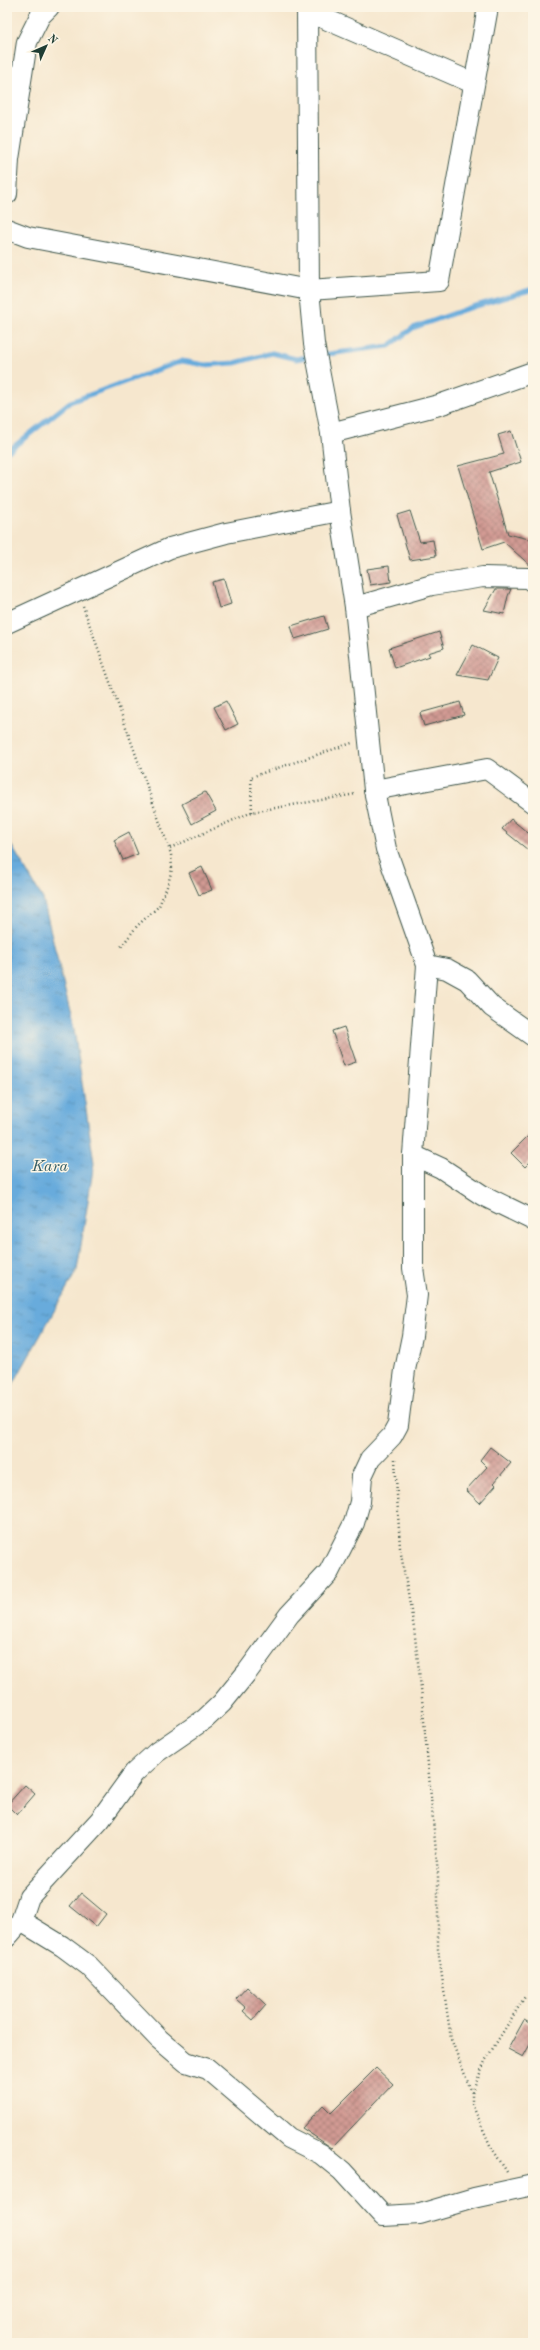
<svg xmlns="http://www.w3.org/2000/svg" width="540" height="2350" viewBox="0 0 540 2350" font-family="'Old Standard TT',serif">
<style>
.water{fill:url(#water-ripples);stroke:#437488}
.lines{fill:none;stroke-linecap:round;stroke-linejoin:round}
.stream{stroke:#67abdc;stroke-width:5}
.building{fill:url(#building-cross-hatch)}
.minor-casing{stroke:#3f564b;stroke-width:22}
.path{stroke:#3f564b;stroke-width:2.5;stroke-dasharray:1 3;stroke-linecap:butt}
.minor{stroke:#fff;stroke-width:20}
.labels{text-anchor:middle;stroke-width:3;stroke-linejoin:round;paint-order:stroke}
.water-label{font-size:16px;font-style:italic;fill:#355e66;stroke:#fcf5e5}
</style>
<defs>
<pattern id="water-ripples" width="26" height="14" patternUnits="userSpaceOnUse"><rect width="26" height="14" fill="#67abdc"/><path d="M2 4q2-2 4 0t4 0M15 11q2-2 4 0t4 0" fill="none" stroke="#548cb3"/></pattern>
<pattern id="building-cross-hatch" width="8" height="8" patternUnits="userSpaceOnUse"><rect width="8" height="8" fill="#d19a93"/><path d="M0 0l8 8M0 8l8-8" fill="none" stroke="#a97f79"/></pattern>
</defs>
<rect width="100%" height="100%" fill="#fcf5e5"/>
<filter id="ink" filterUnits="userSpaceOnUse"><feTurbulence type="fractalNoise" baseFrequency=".025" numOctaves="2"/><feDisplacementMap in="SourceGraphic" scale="8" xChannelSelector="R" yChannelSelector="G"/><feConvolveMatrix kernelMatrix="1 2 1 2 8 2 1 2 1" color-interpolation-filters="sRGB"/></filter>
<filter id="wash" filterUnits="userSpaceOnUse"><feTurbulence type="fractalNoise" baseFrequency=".012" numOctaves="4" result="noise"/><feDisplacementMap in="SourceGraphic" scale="16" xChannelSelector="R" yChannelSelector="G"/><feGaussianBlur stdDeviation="0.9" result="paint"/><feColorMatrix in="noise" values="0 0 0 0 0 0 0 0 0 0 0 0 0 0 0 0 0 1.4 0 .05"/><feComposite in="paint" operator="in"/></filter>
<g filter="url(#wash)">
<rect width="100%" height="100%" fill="#f6e7ce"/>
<path class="water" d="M7,838L43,899L74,1029L94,1163L77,1270L7,1395Z"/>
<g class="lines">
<g class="stream">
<path d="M321,355L389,346L413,328L466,309L533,289"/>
<path d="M7,452L70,402L182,361L205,365L235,363L272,353L296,359L313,356"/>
</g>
</g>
<g id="blocks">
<g class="building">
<path d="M511,431L521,462L489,472L508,534L533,540V568L504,542L483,549L458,466L504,454L498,435Z"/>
<path d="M410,511L420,542L433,540L436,556L410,560L397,515Z"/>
<path d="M389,566L391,582L370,585L367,569Z"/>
<path d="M224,579L231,604L219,608L212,582Z"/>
<path d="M496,589H511L508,596L504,614L484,610Z"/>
<path d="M324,616L328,629L295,639L291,626Z"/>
<path d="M439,632L444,648L428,653L430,656L395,668L389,648Z"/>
<path d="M473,645L498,658L488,680L457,675Z"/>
<path d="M226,701L238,724L226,730L214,707Z"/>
<path d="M460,702L464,715L424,726L420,713Z"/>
<path d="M205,792L216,811L192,824L182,804Z"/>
<path d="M511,819L533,837V854L502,829Z"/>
<path d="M129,832L138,854L123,860L114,840Z"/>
<path d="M202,867L212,890L199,895L189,873Z"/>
<path d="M344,1027L356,1062L344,1066L332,1031Z"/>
<path d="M533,1131V1159L525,1167L511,1153Z"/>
<path d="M490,1447L511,1463L494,1483L496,1485L480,1503L466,1490L487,1467L480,1460Z"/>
<path d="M25,1785L35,1794L17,1815L7,1805Z"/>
<path d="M81,1893L106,1914L96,1927L70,1906Z"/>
<path d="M247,1987L266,2005L253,2020L243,2011L246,2008L236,1999Z"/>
<path d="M524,2020L533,2025V2039L523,2057L508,2049Z"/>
<path d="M376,2068L393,2084L332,2148L302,2128L323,2105L331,2113Z"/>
</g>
</g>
</g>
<g filter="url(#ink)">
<use href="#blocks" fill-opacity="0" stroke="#3f564b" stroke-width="1"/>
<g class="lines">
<g class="minor-casing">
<g id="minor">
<path d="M307,11L473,83"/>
<path d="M7,194L9,159L27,42L40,16L49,7"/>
<path d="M7,229L28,237L309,290L439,281L488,7"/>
<path d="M331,433L439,405L533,372"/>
<path d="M355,607L432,585L483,577L528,578L533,582"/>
<path d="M7,623L170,548L226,533L340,511"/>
<path d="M374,790L487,769L533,803"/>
<path d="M427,965L447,969L467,980L492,1007L533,1036"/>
<path d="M413,1155L441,1168L482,1195L533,1220"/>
<path d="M21,1921L62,1946L89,1966L159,2039L186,2062L208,2069L289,2138L321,2154L342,2171L383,2216L420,2214L474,2198L533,2185"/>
<path d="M7,1937L21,1921L29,1897L100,1820L134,1773L157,1752L205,1719L222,1703L248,1671L289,1615L329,1572L354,1523L360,1502L362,1476L370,1459L392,1436L398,1425L405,1370L412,1336L417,1295L413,1268V1155L427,965L386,849L374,790L355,607L340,511L331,433L314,344L309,290L307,7"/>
</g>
</g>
<g class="path">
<path d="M83,606L171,854L172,869L168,884L159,906L137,926L121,947"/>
<path d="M252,812L251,777L352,743"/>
<path d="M170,848L252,812L356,794"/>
<path d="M395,1459L400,1548L414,1628L421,1688L438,1874V1949L451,2039L472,2093"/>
<path d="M507,2172L490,2145L472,2104V2093L485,2061L526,1995"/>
</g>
<use href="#minor" class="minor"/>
</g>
</g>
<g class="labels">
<g class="water-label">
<text x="50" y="1171">Kara</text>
</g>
</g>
<rect width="540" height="2350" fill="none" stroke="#fcf5e5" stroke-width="24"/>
<g transform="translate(46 46) rotate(45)" stroke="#fcf5e5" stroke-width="3" paint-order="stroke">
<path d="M0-3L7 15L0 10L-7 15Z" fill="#1f3d34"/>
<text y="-6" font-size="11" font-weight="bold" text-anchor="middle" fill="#1f3d34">N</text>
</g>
</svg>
